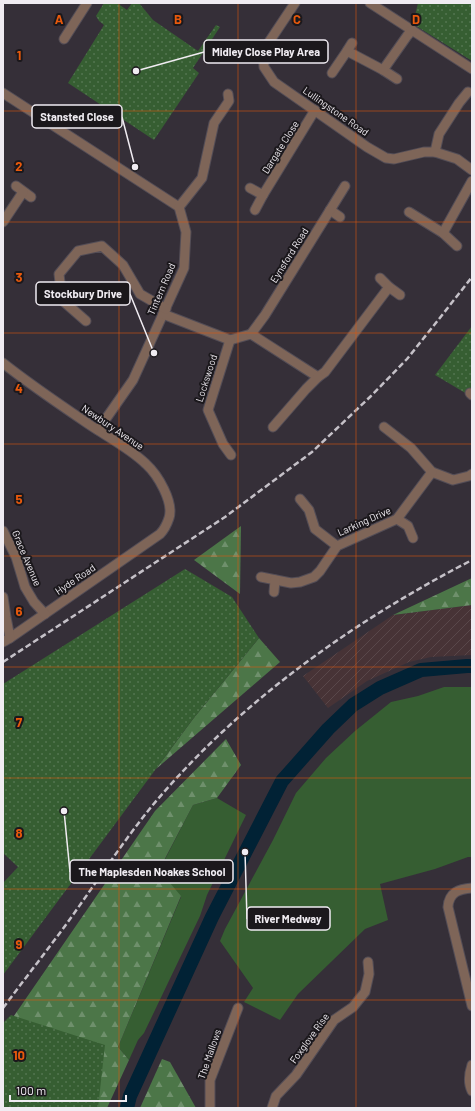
<svg xmlns="http://www.w3.org/2000/svg" width="475" height="1111" viewBox="0 0 475 1111" font-family="Barlow,sans-serif">
<style>
.industrial{fill:url(#industrial-furrows)}
.grass{fill:#365e32}
.forest{fill:url(#forest-firs)}
.park{fill:url(#park-dots)}
.lines{fill:none;stroke-linecap:round;stroke-linejoin:round}
.river{stroke:#012235;stroke-width:14}
.minor-casing{stroke:#534d56;stroke-width:11}
.minor{stroke:#7e6558;stroke-width:9}
.rail{stroke:#c5c1c8;stroke-width:2.5;stroke-dasharray:6 3;stroke-linecap:butt}
.grid{fill:none;stroke:#e8590c;stroke-width:1;stroke-opacity:0.55}
.labels{text-anchor:middle;stroke-width:4;stroke-linejoin:round;paint-order:stroke}
.street-label{font-size:10px;fill:#f0ecf2;stroke:#1b181c}
.grid-label{font-size:13px;text-anchor:middle;font-weight:bold;fill:#e8590c;stroke:#1b181c;stroke-width:4;stroke-linejoin:round;paint-order:stroke}
.leader{fill:none;stroke:#f0ecf2;stroke-width:1.5}
.callout-dot{fill:#f0ecf2;stroke:#1b181c;stroke-width:1.5}
.callout{fill:#1b181c;stroke:#f0ecf2;stroke-width:1.5}
.callout-label{font-size:11px;text-anchor:middle;font-weight:bold;fill:#f0ecf2}
</style>
<defs>
<pattern id="industrial-furrows" width="10" height="10" patternUnits="userSpaceOnUse"><rect width="10" height="10" fill="#473336"/><path d="M-1 1l2-2M0 10L10 0M9 11l2-2" fill="none" stroke="#59474a"/></pattern>
<pattern id="forest-firs" width="22" height="20" patternUnits="userSpaceOnUse"><rect width="22" height="20" fill="#4c7648"/><path d="M5 1l3.5 6h-7zM16 11l3.5 6h-7z" fill="#6f906c"/></pattern>
<pattern id="park-dots" width="8" height="8" patternUnits="userSpaceOnUse"><rect width="8" height="8" fill="#365e32"/><path d="M2 2h.1M6 6h.1" fill="none" stroke="#537550" stroke-width="1.8" stroke-linecap="round"/></pattern>
</defs>
<rect width="100%" height="100%" fill="#352f38"/>
<path class="industrial" d="M472,605V655L431,657L409,662L367,681L328,708L303,676L393,615Z"/>
<g class="grass">
<path d="M444,687H472V857H468L435,869L380,884L388,920L365,929L298,994L280,1020L244,1002L253,988L220,941L225,929L273,840L296,793L326,758L355,731L391,702L418,696Z"/>
<path d="M217,798L246,815L207,895L200,916L144,1033L138,1040L129,1060L118,1047L181,897L159,871L193,805Z"/>
</g>
<g class="forest">
<path d="M241,526L240,594L194,560Z"/>
<path d="M472,578V605L393,615Z"/>
<path d="M259,638L280,662L156,769L193,719Z"/>
<path d="M226,739L241,765L217,798L193,805L159,870L181,896L118,1047L129,1060L107,1108H6L7,1026L155,811Z"/>
<path d="M162,1059L170,1062L196,1108H140Z"/>
</g>
<g class="park">
<path d="M104,3H117L127,10L132,3H139L153,20L198,51L216,25L220,27L193,68L199,73L154,140L68,83L104,25L99,21L96,16Z"/>
<path d="M418,3H472V61L413,24Z"/>
<path d="M472,326V397L435,375Z"/>
<path d="M185,569L232,597L259,638L193,719L3,975V883L18,867L3,853V684Z"/>
<path d="M11,1015L105,1045L98,1108H3V1023Z"/>
</g>
<g class="lines">
<path class="river" d="M127,1108L130,1096L212,917L282,781L328,729L353,705L380,688L421,670L467,666H472"/>
<g class="minor-casing">
<g id="minor">
<path d="M295,3L263,51L264,67L274,82L367,147L386,158L394,159L424,152H435L457,159L472,170"/>
<path d="M370,3L472,69"/>
<path d="M64,39L87,3"/>
<path d="M347,51L383,70L397,79"/>
<path d="M383,70L407,36L412,30"/>
<path d="M332,73L347,51L352,43"/>
<path d="M3,93L179,207L186,232L184,268L133,380L98,430"/>
<path d="M435,152L439,134L459,103L468,92"/>
<path d="M16,186L31,197"/>
<path d="M250,188L263,195"/>
<path d="M179,207L202,178L214,123L229,101L228,94"/>
<path d="M255,210L263,195L315,110"/>
<path d="M330,210L340,217"/>
<path d="M409,212L443,233L457,246"/>
<path d="M3,222L23,192"/>
<path d="M443,233L472,181"/>
<path d="M380,278L389,287L400,295"/>
<path d="M163,314L230,340L251,334L318,377L325,372L389,287"/>
<path d="M86,321L62,300L59,274L78,251L102,246L123,265L140,294L166,309"/>
<path d="M251,334L265,315L345,186"/>
<path d="M230,340L208,410L223,444L231,455"/>
<path d="M3,363C32,386 62,406 93,427C110,438 132,450 146,464C158,475 174,502 169,518C167,524 164,530 160,534L10,638L3,642"/>
<path d="M470,393L472,395"/>
<path d="M273,427L306,389L318,377"/>
<path d="M384,427L411,448L432,472L453,480L469,476L472,474"/>
<path d="M300,499L309,510L315,529L337,546"/>
<path d="M397,519L408,526L413,538"/>
<path d="M3,531L16,557L25,587L34,602L45,614"/>
<path d="M261,577L291,583L300,582L314,577L320,571L337,546L397,519L432,472"/>
<path d="M274,592L275,580"/>
<path d="M3,597L6,617L10,638"/>
<path d="M472,888C459,889 449,892 448,907L472,1006"/>
<path d="M472,1065C469,1074 468,1083 472,1091"/>
<path d="M210,1108V1080L238,1008"/>
<path d="M272,1108L276,1096L296,1075L334,1020L353,1007L365,992L369,974L368,962"/>
</g>
</g>
<use href="#minor" class="minor"/>
<g class="rail">
<path d="M3,662L225,517L312,452L371,396L407,359L439,319L472,277"/>
<path d="M3,1008C24,980 45,953 65,926C94,886 121,844 152,806C239,702 352,622 472,560"/>
</g>
</g>
<path class="grid" d="M119,3V1108M238,3V1108M356,3V1108M3,111H472M3,222H472M3,333H472M3,444H472M3,556H472M3,667H472M3,778H472M3,889H472M3,1000H472"/>
<g class="labels">
<g class="street-label">
<text transform="translate(336 111) rotate(35)" y="4">Lullingstone Road</text>
<text transform="translate(280 147) rotate(-58)" y="4">Dargate Close</text>
<text transform="translate(289 255) rotate(-58)" y="4">Eynsford Road</text>
<text transform="translate(161 289) rotate(-67)" y="4">Tintern Road</text>
<text transform="translate(206 378) rotate(-72)" y="4">Lockswood</text>
<text transform="translate(113 427) rotate(34)" y="4">Newbury Avenue</text>
<text transform="translate(364 521) rotate(-24)" y="4">Larking Drive</text>
<text transform="translate(27 558) rotate(67)" y="4">Grace Avenue</text>
<text transform="translate(75 579) rotate(-34)" y="4">Hyde Road</text>
<text transform="translate(309 1038) rotate(-54)" y="4">Foxglove Rise</text>
<text transform="translate(209 1054) rotate(-71)" y="4">The Mallows</text>
</g>
</g>
<g class="grid-label">
<text x="59" y="24">A</text>
<text x="178" y="24">B</text>
<text x="297" y="24">C</text>
<text x="416" y="24">D</text>
<text x="19" y="60">1</text>
<text x="19" y="171">2</text>
<text x="19" y="282">3</text>
<text x="19" y="393">4</text>
<text x="19" y="504">5</text>
<text x="19" y="616">6</text>
<text x="19" y="727">7</text>
<text x="19" y="838">8</text>
<text x="19" y="949">9</text>
<text x="19" y="1060">10</text>
</g>
<path class="leader" d="M136 71L204 52M135 167L122 117M154 353L130 294M64 811L70 872M245 852L247 919"/>
<g class="callout-dot">
<circle cx="136" cy="71" r="4"/>
<circle cx="135" cy="167" r="4"/>
<circle cx="154" cy="353" r="4"/>
<circle cx="64" cy="811" r="4"/>
<circle cx="245" cy="852" r="4"/>
</g>
<g class="callout">
<rect x="204" y="40" width="124" height="23" rx="4"/>
<rect x="32" y="105" width="90" height="23" rx="4"/>
<rect x="36" y="282" width="94" height="23" rx="4"/>
<rect x="70" y="860" width="163" height="23" rx="4"/>
<rect x="247" y="907" width="83" height="23" rx="4"/>
</g>
<g class="callout-label">
<text x="266" y="56">Midley Close Play Area</text>
<text x="77" y="121">Stansted Close</text>
<text x="83" y="298">Stockbury Drive</text>
<text x="152" y="876">The Maplesden Noakes School</text>
<text x="288" y="923">River Medway</text>
</g>
<rect width="475" height="1111" fill="none" stroke="#f0ecf2" stroke-width="8"/>
<path d="M10 1095v6h116v-6" fill="none" stroke="#f0ecf2" stroke-width="2"/>
<text x="16" y="1095" font-size="12" fill="#f0ecf2" stroke="#1b181c" stroke-width="3" paint-order="stroke">100 m</text>
</svg>
